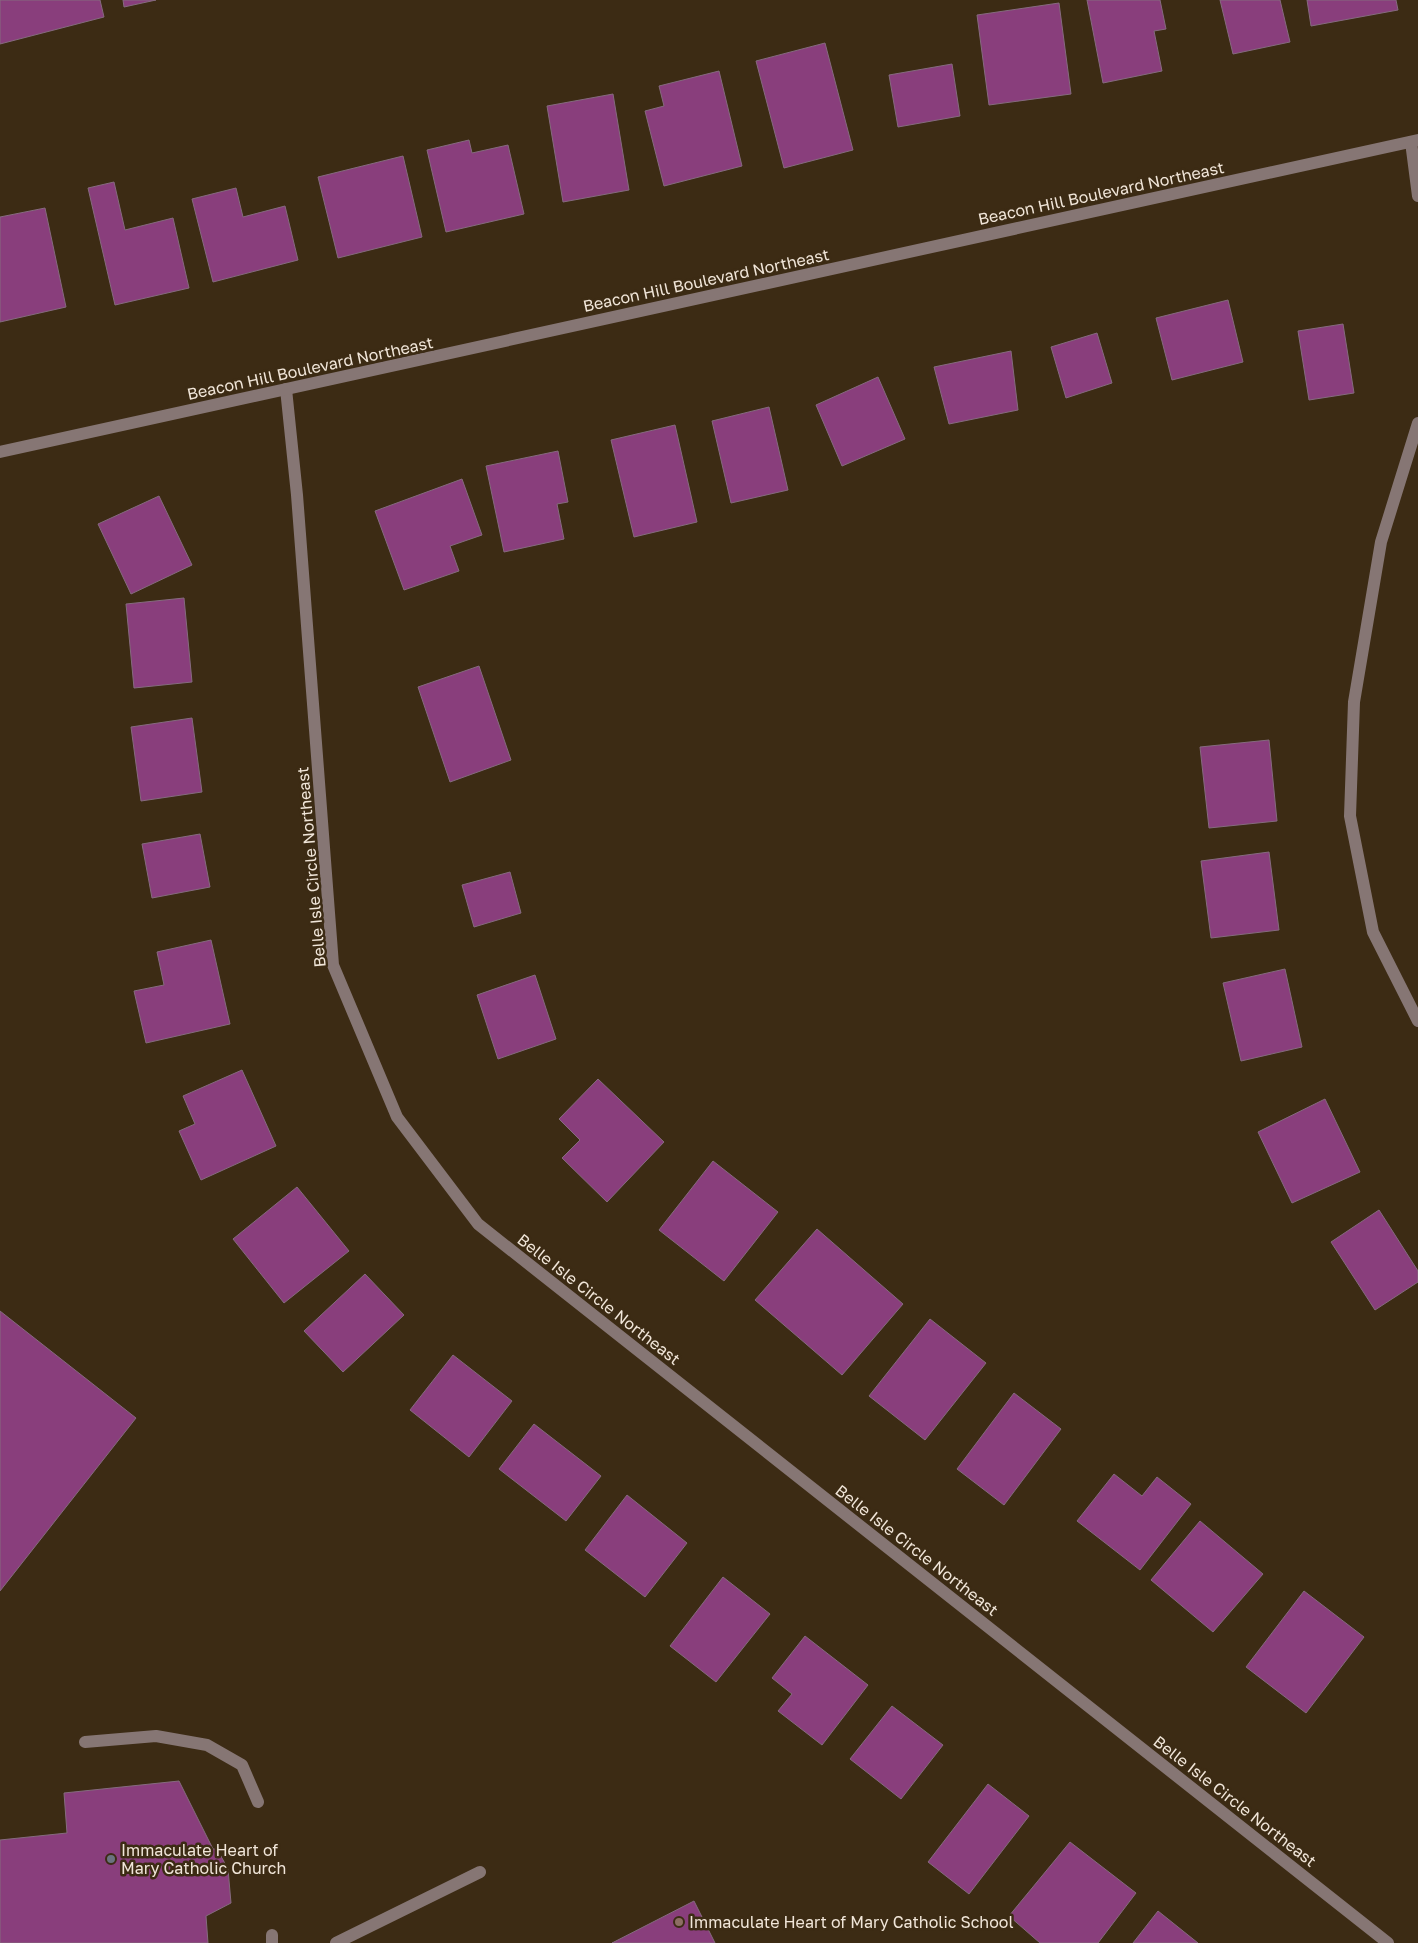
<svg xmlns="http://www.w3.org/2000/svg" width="1418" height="1943" viewBox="0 0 1418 1943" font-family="'Golos Text',sans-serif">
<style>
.building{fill:#893e7c;stroke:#856b7e}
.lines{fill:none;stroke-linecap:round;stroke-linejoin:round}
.minor{stroke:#867674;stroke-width:12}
.worship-dot{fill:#6b7280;stroke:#3c2b14;stroke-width:2}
.education-dot{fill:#8d6e63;stroke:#3c2b14;stroke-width:2}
.labels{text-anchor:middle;stroke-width:5;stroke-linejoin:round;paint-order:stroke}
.street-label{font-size:16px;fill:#f1e6d9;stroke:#3c2b14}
.poi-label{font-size:16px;fill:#f1e6d9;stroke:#3c2b14;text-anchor:start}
</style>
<rect width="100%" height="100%" fill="#3c2b14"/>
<g class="building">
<path d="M0,0H100L104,17L0,44Z"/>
<path d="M123,0H156L124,7Z"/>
<path d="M1087,0H1160L1166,29L1154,31L1162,71L1103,83Z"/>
<path d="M1220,0H1280L1290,42L1233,54Z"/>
<path d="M1307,0H1396L1398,10L1311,26Z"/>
<path d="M1059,3L1071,94L989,105L977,15Z"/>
<path d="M825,43L853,150L784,168L756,61Z"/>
<path d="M952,64L960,116L898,127L889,75Z"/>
<path d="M719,71L742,166L664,186L645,111L664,106L659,86Z"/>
<path d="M613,94L629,190L563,202L547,106Z"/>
<path d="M469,140L472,153L508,145L524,214L446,232L427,150Z"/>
<path d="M403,156L422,237L338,258L318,177Z"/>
<path d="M114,182L125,230L173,218L189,288L115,305L88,188Z"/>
<path d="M236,188L243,217L285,206L298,260L213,282L192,199Z"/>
<path d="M45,208L66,307L0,322V217Z"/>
<path d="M1228,300L1243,362L1172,380L1156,318Z"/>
<path d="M1343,324L1354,393L1309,400L1298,331Z"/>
<path d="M1097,333L1112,383L1066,398L1051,347Z"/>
<path d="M1011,351L1018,410L949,424L934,367Z"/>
<path d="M878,377L905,439L842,466L816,405Z"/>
<path d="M769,407L788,490L731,503L712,421Z"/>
<path d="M675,425L697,522L634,537L611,440Z"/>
<path d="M558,451L568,502L557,504L564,539L504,552L486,466Z"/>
<path d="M462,479L482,535L450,546L459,571L404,590L375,511Z"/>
<path d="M159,496L192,565L131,594L98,524Z"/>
<path d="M184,598L192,682L134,688L126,604Z"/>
<path d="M479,666L511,760L450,782L418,687Z"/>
<path d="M192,718L202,792L141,801L131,727Z"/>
<path d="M1269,740L1277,821L1209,828L1200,747Z"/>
<path d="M200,834L210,887L152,898L142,844Z"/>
<path d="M1269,852L1279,930L1211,938L1201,861Z"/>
<path d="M510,872L521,913L474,927L462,885Z"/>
<path d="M211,940L230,1024L146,1043L134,991L164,985L157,952Z"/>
<path d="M1285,969L1302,1047L1241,1061L1223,983Z"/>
<path d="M535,975L556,1039L498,1059L477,995Z"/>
<path d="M242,1070L276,1146L201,1180L179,1131L195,1124L183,1096Z"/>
<path d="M598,1079L664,1142L607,1202L562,1158L580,1140L559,1119Z"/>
<path d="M1325,1099L1360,1172L1292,1203L1258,1132Z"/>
<path d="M713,1161L778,1212L724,1281L659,1230Z"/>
<path d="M297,1187L349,1251L284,1303L233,1239Z"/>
<path d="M1379,1210L1418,1271V1282L1375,1310L1331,1242Z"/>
<path d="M817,1229L903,1304L842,1375L755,1300Z"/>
<path d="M365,1274L404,1315L343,1372L304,1331Z"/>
<path d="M0,1311L136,1418L0,1591Z"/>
<path d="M930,1319L986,1363L925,1440L869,1396Z"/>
<path d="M453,1355L512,1401L469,1457L410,1410Z"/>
<path d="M1014,1393L1061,1429L1004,1505L957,1469Z"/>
<path d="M534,1424L601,1476L566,1521L499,1469Z"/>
<path d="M1114,1474L1142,1496L1157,1477L1191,1504L1140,1570L1077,1521Z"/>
<path d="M627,1495L687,1543L645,1597L585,1550Z"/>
<path d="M1200,1521L1263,1574L1213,1632L1151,1580Z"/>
<path d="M723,1577L770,1614L716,1682L670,1646Z"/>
<path d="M1304,1591L1364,1637L1306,1713L1246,1667Z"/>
<path d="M805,1636L868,1685L822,1745L778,1711L792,1694L772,1678Z"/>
<path d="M892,1706L943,1745L901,1799L850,1759Z"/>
<path d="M179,1781L213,1849H217L228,1869L231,1903L206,1916L208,1943H0V1840L67,1833L64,1793Z"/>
<path d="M988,1784L1029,1816L969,1894L928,1862Z"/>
<path d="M1070,1842L1136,1893L1098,1943H1040L1009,1916Z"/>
<path d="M694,1901L715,1943H612Z"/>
<path d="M1158,1911L1198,1943H1133Z"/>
</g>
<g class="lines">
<g class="minor">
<path d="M1411,142L1418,196"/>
<path d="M286,389L297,495L333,965L397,1117L478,1224L1388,1943"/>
<path d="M1418,423L1381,542L1354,702L1350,816L1373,932L1418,1021"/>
<path d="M0,452L1418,140"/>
<path d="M85,1742L156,1736L207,1745L242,1765L258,1802"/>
<path d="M272,1943V1935"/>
<path d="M336,1943L480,1872"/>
</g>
</g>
<circle class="worship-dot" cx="111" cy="1859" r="5"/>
<circle class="education-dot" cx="679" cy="1922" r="5"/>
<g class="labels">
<g class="street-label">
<text transform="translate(1101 193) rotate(-12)" y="6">Beacon Hill Boulevard Northeast</text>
<text transform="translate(706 280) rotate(-12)" y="6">Beacon Hill Boulevard Northeast</text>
<text transform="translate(310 368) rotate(-12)" y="6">Beacon Hill Boulevard Northeast</text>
<text transform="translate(311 867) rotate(-95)" y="6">Belle Isle Circle Northeast</text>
<text transform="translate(599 1299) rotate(38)" y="6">Belle Isle Circle Northeast</text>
<text transform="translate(917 1550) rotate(38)" y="6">Belle Isle Circle Northeast</text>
<text transform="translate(1235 1801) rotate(38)" y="6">Belle Isle Circle Northeast</text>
</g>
<g class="poi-label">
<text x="121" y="1856">Immaculate Heart of<tspan x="121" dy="18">Mary Catholic Church</tspan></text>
<text x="689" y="1928">Immaculate Heart of Mary Catholic School</text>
</g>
</g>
</svg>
